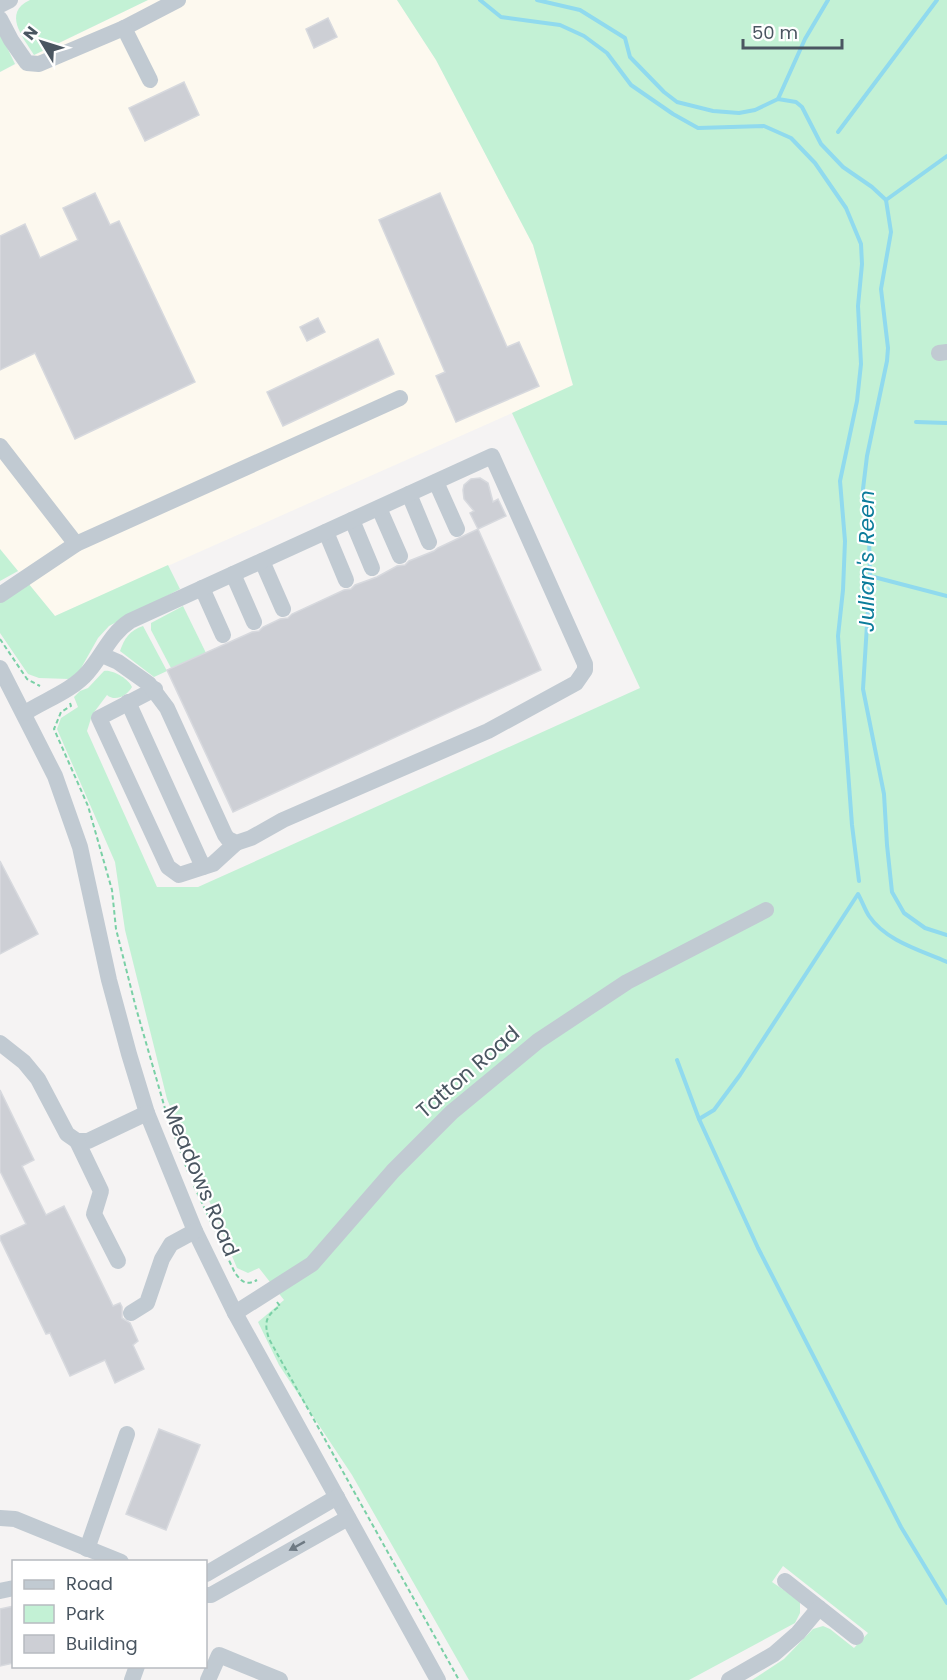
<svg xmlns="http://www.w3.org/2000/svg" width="947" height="1680" viewBox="0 0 947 1680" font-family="Poppins,sans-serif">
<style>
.commercial{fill:#fdf9ef}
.green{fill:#c3f1d5}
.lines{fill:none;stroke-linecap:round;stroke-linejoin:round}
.stream{stroke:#90daee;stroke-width:4}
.building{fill:#cdcfd5;stroke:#d7d9de;stroke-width:1.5}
.path{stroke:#7ad0a6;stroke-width:2;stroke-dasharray:4.5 3;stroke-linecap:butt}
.minor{stroke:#c1cad2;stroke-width:16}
.oneway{fill:#6e7983}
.labels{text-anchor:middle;stroke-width:4.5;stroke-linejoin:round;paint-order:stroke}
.street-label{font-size:21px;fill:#4a5661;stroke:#fff}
.water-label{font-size:22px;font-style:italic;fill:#0c7c9b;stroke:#fff}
</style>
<rect width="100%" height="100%" fill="#f5f3f3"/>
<path class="commercial" d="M148,0H397L436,60L533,245L573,386L55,616L0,549V72Z"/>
<g class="green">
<path d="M30,0H148L34,55C23,37 2,13 30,0Z"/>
<path d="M397,0H947V1680H752L784,1659L813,1629L823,1626L830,1629L854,1648L868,1633L783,1566L772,1582L800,1601V1613L795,1623L689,1680H469L352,1475L279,1365L258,1322L284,1300L259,1268L248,1273L237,1268L167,1099L125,930L115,862L57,729L61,718L78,707L74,697L80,691L88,688L104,671C112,669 129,679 132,687C127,696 115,702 107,695L92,715L87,731L157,887H198L640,688L512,413L573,385L533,245L436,60Z"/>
<path d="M0,33L15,64L0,72Z"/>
<path d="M0,549L18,571L0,581Z"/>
<path d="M168,565L180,589L109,626L98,638L80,670L69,679L39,678L28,674L0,633V602L28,583L55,616Z"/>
<path d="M183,606L206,653L171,668L151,630V623Z"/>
<path d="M143,626L167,671L154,677L120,651C124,639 130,630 143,626Z"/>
</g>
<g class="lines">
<g class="stream">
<path d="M480,0L501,17L560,25L584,36L607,53L631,85L673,114L698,128L764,126L791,138L815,163L846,208L861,244L862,264L858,306L861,364L857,401L840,481L845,541L843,590L838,636L852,825L859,881"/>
<path d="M537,0L580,10L625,38L630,57L664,92L677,102L713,111L739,113L755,110L778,99L796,102L802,107L821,144L843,167L872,187L886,200L891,232L881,289L888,348L887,361L867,456L863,489L869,537L870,576L863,689L884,794L887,845L892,892L904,913L925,928L947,935"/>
<path d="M778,99L805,39L828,0"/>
<path d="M838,132L937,0"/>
<path d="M886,200L947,156"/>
<path d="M916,422L947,423"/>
<path d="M870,576L947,596"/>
<path d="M677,1060L699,1119L758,1248L901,1527L947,1603"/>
<path d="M699,1119L714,1110L740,1075L858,894C862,901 865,910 869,916C886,941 920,950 947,962"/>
</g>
</g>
<g class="building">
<path d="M328,18L337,37L314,48L306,29Z"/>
<path d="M184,82L199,115L145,141L129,108Z"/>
<path d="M95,193L110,225L119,221L195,382L75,439L35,353L0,370V236L25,224L40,258L78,240L63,208Z"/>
<path d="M440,193L507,347L519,342L539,386L456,422L436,376L445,372L379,220Z"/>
<path d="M318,318L325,332L307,341L300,327Z"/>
<path d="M378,339L394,374L283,426L267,392Z"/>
<path d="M480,478L488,483L493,502L498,499L506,516L478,529L470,513L474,511L464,499L463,490L464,485L471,479Z"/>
<path d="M478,529L541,670L233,812L167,670L252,632L259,631L263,627L280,619L288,618L292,614L344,590L351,589L355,585L377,577L397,566L405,565L409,561L434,551L438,548Z"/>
<path d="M0,861L38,934L0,954Z"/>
<path d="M0,1090L34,1160L22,1166L46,1215L64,1206L113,1306L120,1303L122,1307V1318L130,1323L138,1341L133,1345L144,1369L115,1383L105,1360L70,1376L50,1333L46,1334L0,1239V1236L26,1224L0,1171Z"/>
<path d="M159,1429L200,1445L166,1530L126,1514Z"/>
<path d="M14,1606V1663L0,1666V1609Z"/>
</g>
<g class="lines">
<g class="path">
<path d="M0,639L27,679L40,686"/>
<path d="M70,703L71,706L61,712L54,729L88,806L112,890L116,929L136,1008L166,1112L188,1172"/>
<path d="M194,1186L235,1273C242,1282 246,1286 257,1280"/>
<path d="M277,1302L280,1306C265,1316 264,1323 269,1339L459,1680"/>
</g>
<g class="minor">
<path d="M0,5L10,0"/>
<path d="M0,19L11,40L27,63L39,64L124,28L178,0"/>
<path d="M124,28L150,80"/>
<path d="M939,353L947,352"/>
<path d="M0,446L76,544"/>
<path d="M436,482L457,529"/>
<path d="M409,494L429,542"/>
<path d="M379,508L400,556"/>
<path d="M352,520L372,568"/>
<path d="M326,532L346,580"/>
<path d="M262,561L283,609"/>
<path d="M233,574L254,622"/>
<path d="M202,588L223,635"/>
<path d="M0,595L76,544L400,398"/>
<path d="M0,668L55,776L80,847L109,980L129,1054L147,1113L195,1231L235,1313L438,1680"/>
<path d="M155,689L99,718L168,867L179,875L213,864L236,843"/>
<path d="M128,702L203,867"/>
<path d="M25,713C45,700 72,691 88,672C103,655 110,634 130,621L492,456L585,664V670L576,683L488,731L283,820L251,838L236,843L228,839L225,835L167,708L149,684L118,662L102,655"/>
<path d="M0,1043L24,1062L38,1079L67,1134L77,1141H88L147,1113"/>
<path d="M77,1141L101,1191L94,1214L118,1261"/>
<path d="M131,1313L147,1303L162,1259L171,1244L195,1231"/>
<path d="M235,1313L312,1264L393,1171L452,1112L538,1041L627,982L766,910"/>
<path d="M0,1518L15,1519L121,1562"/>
<path d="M87,1549L127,1434"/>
<path d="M206,1574L337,1497"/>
<path d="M785,1581L856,1637"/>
<path d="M0,1591L14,1588"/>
<path d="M206,1595H211L348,1518"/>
<path d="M132,1680L137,1666"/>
<path d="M208,1680L219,1655L280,1680"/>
<path d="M729,1680L774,1654L798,1633L819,1608"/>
</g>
</g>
<defs><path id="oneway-solid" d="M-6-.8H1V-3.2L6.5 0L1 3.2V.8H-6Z" transform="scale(1.5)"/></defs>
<use class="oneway" href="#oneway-solid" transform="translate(297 1546) rotate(151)"/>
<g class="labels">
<g class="street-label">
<text transform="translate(468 1072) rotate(-41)" y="7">Tatton Road</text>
<text transform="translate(201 1181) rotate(67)" y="7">Meadows Road</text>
</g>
<g class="water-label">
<text transform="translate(866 561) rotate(-90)" y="8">Julian's Reen</text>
</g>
</g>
<rect x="12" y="1560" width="195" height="108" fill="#ffffff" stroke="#b7bbc0" stroke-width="1.5"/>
<rect x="24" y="1580" width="30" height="9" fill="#c1cad2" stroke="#b7bbc0" stroke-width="1.5"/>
<text x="66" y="1590" font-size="18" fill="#4a5661">Road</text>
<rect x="24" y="1605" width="30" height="18" fill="#c3f1d5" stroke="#b7bbc0" stroke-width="1.5"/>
<text x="66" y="1620" font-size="18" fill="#4a5661">Park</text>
<rect x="24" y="1635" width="30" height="18" fill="#cdcfd5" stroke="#b7bbc0" stroke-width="1.5"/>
<text x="66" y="1650" font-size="18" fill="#4a5661">Building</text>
<g transform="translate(42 42) rotate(308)" stroke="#ffffff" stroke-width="4.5" paint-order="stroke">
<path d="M0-4.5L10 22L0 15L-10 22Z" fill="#4a5661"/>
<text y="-9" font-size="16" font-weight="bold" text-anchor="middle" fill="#4a5661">N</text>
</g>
<path d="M743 39v9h99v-9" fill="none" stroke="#4a5661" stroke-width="3"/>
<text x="752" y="39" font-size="18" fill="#4a5661" stroke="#ffffff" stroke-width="4.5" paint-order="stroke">50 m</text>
</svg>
